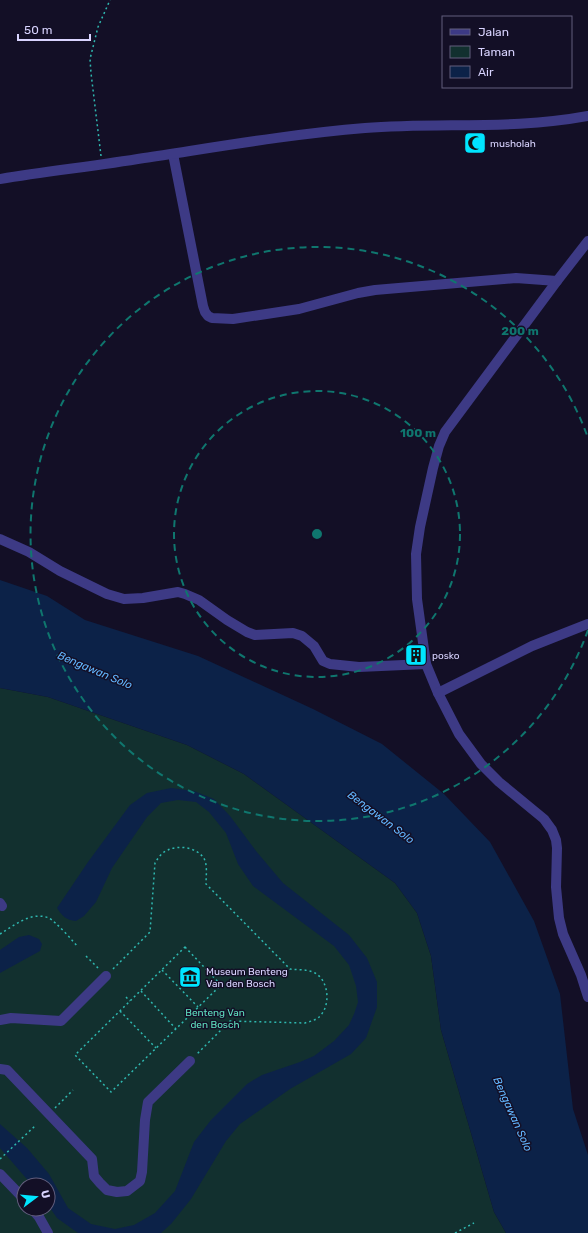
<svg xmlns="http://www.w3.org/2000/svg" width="588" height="1233" viewBox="0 0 588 1233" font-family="Rubik,sans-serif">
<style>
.green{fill:#12302f;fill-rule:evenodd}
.water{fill:#0c2248}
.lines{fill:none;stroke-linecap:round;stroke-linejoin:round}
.path{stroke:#2fb8b0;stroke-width:1.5;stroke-dasharray:2 3;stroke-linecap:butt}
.minor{stroke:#3d3a85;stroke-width:10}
.ring{fill:none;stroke:#0f766e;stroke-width:2;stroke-dasharray:7 5}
.labels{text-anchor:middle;stroke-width:3;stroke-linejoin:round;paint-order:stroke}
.poi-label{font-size:10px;fill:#d9d4ff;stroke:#130f26;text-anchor:start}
.park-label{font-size:10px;fill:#5fe0c0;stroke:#130f26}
.water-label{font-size:11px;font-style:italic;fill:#62b6ff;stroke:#130f26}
.centre{fill:#0f766e;stroke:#130f26;stroke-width:2}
.ring-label{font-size:12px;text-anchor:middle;font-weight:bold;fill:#0f766e;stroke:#130f26;stroke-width:3;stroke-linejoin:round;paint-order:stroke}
</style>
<rect width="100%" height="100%" fill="#130f26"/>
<path class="green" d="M0,688L48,697L187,745L244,774L395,883L417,913L431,956L441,1030L494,1212L506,1233H0ZM24,1185H48V1209H24Z"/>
<g class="water">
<path d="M0,580L47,596L85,620L198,656L313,709L382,744L444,794L490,842L534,921L560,994L573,1109L588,1155V1233H506L494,1212L441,1030L431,956L417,913L395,883L244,774L187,745L48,697L0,688Z"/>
<path d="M171,788L194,791L214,799L230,816L256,851L283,883L349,935L367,958L377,982V1007L366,1038L351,1054L290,1089L240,1124L226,1141L191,1199L171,1224L161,1233H78L57,1218L48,1205V1185H32L0,1148V1124L27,1148L49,1174L68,1208L91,1224L115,1229L134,1225L155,1213L175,1191L194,1142L211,1120L247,1084L262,1075L300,1062L314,1056L334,1041L349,1025L354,1014L358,1002L356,986L349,965L334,946L253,886L238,864L226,833L209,812L196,802L178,800L161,803L147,817L112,868L96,902L84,916L76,921C66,920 62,916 57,908L88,862L130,805L147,793Z"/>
<path d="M29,935L39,939L42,944L40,951L0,973V950L19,937Z"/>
</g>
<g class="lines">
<g class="path">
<path d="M101,156L91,73L90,59L98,27L110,0"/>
<path d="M0,934C15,925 31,911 49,918C55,921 73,941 78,947"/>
<path d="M185,947L221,985L111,1092L75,1055Z"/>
<path d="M86,956L99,969"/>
<path d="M113,969L150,932L155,863C158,858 162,852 168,850C178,845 195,847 203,857C208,863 206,876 206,884L290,969C298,970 307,969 315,973C328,980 331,1003 321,1015C317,1020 311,1021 305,1023L230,1021L197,1054"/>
<path d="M162,970L198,1007"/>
<path d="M141,991L176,1029"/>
<path d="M126,997L130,1001"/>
<path d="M120,1011L156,1048"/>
<path d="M55,1108L73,1090"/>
<path d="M0,1159L36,1125"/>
<path d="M455,1233L474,1223"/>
</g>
<g class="minor">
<path d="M173,154L203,306L205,312L208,316L212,318L233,319L299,309L358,293L375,290L516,278L557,281"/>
<path d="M0,179C48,171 96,166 144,158C217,147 291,134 365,128C440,122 513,130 588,116"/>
<path d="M588,241L557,281L445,432L439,446L433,468L420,527L416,554L417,599L426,664L438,693L459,734L481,764L499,782L544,819L552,830L556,840L557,848L556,887L559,918L563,934L581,975L588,997"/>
<path d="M0,539L29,552L60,571L107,594L124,599L143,598L178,592L185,594L199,600L227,620L247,632L255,635L293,633L302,636L314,646L323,661L330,664L359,667L426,664"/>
<path d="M438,693L532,646L588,624"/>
<path d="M0,903L2,906"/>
<path d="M0,1020L11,1018L61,1021L106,976"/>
<path d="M0,1069L7,1070L92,1159L94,1176L100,1183L107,1190L117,1192L127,1191L140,1181L142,1172L145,1120L148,1102L190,1061"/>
<path d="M0,1174L24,1199"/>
<path d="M32,1209L39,1217L48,1233"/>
</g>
</g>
<g class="ring">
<circle cx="317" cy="534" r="143"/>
<path d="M588 630A287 287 0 1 1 588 438"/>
</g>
<defs>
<g id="mosque-square" transform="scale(1.15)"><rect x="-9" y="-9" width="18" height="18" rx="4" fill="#00e5ff" stroke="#130f26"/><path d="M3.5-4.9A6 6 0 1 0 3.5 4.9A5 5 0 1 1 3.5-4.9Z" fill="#111"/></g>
<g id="building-square" transform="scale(1.15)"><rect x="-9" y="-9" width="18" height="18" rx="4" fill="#00e5ff" stroke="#130f26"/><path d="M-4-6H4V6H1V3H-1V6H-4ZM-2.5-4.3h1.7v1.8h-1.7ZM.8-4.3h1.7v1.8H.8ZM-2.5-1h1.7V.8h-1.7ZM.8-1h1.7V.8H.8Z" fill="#111"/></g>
<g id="museum-square" transform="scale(1.15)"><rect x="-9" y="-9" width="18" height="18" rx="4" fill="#00e5ff" stroke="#130f26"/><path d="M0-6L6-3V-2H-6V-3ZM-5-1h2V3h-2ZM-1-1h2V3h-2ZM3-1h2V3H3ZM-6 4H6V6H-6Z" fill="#111"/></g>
</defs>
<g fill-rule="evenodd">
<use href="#mosque-square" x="475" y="143"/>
<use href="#building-square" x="416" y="655"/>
<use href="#museum-square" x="190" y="977"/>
</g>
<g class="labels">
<g class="poi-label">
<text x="490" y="147">musholah</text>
<text x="432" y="659">posko</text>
<text x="206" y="975">Museum Benteng<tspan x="206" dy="12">Van den Bosch</tspan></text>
</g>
<g class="park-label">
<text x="215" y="1016">Benteng Van<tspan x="215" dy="12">den Bosch</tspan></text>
</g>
<g class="water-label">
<text transform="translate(95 670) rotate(23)" y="4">Bengawan Solo</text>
<text transform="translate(381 817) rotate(37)" y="4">Bengawan Solo</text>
<text transform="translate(513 1114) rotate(66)" y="4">Bengawan Solo</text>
</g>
</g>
<circle cx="317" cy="534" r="6" class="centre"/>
<g class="ring-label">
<text x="520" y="335">200 m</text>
<text x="418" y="437">100 m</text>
</g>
<rect x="442" y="16" width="130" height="72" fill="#130f26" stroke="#625e7d"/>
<rect x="450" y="29" width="20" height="6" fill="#3d3a85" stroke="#625e7d"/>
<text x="478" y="36" font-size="12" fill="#d9d4ff">Jalan</text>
<rect x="450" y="46" width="20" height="12" fill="#12302f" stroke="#625e7d"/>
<text x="478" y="56" font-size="12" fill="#d9d4ff">Taman</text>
<rect x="450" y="66" width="20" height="12" fill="#0c2248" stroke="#625e7d"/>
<text x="478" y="76" font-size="12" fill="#d9d4ff">Air</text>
<g transform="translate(36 1197) rotate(74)"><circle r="19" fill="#130f26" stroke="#625e7d"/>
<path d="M0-3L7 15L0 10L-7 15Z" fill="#00e5ff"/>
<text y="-6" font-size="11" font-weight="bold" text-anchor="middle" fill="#d9d4ff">U</text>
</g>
<path d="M18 34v6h72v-6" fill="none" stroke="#d9d4ff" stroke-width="2"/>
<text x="24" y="34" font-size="12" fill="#d9d4ff" stroke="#130f26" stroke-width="3" paint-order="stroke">50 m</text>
</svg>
